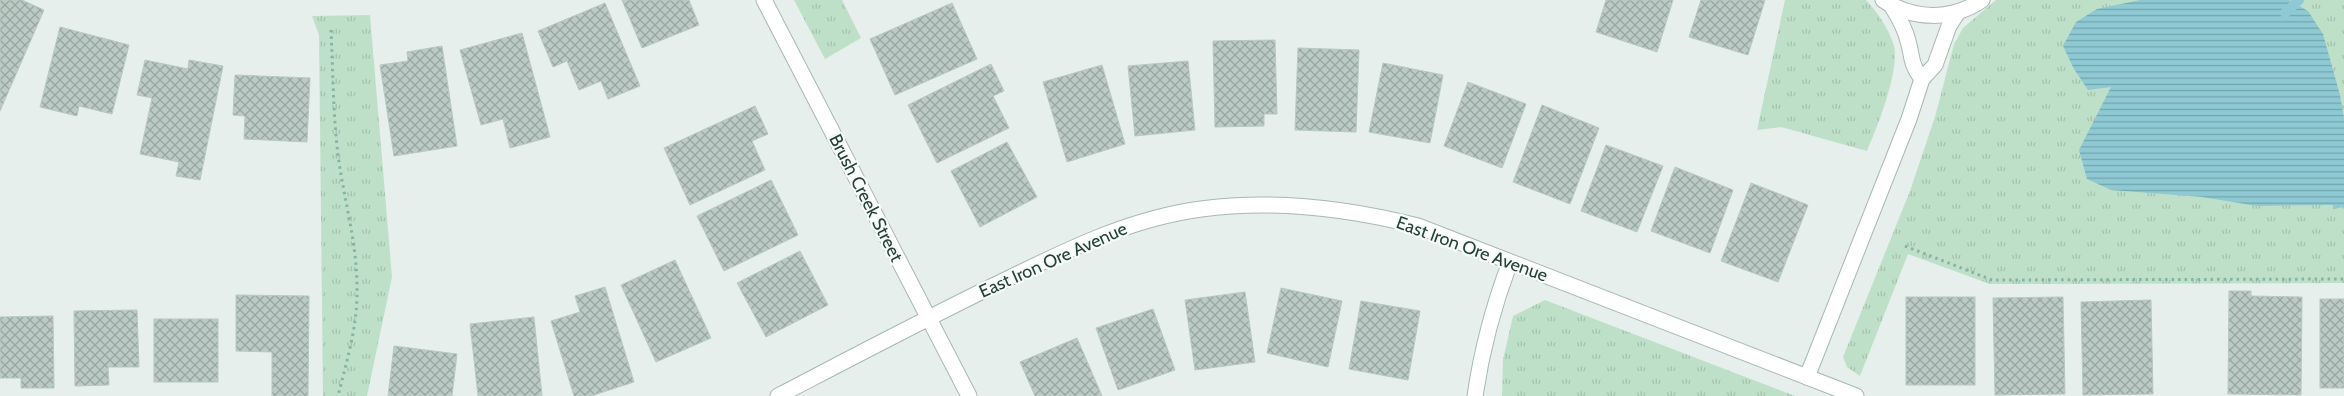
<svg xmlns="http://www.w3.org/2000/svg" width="2344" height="396" viewBox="0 0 2344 396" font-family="Cabin,sans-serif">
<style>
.grass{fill:url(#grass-tufts)}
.water{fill:url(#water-rules)}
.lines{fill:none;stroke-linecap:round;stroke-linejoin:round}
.stream{stroke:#8ec9d4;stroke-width:10}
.building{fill:url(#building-cross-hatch);stroke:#b8c9c2}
.street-casing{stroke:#a8b8b2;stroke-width:17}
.path{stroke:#86b3a5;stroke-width:3;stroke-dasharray:2.5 4;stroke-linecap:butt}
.street{stroke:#fff;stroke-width:15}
.labels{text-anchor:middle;stroke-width:4.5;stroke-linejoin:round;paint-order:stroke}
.street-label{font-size:18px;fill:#24423a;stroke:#f7fbf9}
</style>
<defs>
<pattern id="grass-tufts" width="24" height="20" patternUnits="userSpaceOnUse" patternTransform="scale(1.25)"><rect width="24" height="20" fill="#bfe0c8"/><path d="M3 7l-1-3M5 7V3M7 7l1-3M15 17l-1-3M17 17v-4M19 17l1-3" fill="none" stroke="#a4c1ad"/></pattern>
<pattern id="water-rules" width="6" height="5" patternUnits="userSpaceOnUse" patternTransform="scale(1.25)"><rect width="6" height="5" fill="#8ec9d4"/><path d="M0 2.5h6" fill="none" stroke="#74a5ad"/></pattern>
<pattern id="building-cross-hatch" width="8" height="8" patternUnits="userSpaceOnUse" patternTransform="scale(1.25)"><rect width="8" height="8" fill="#bbcac4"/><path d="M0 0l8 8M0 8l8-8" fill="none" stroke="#98a6a0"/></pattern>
</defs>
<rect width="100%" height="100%" fill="#e6efeb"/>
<g class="grass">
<path d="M794,0H842L861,38L825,59Z"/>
<path d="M1785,0H1866C1878,13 1889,29 1894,46C1900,70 1877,128 1867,151L1781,127L1757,130Z"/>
<path d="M1996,0H2344V283L1990,284L1908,254L1860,376L1847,367L1843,357L1910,191L1935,117L1954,44L1963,28Z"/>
<path d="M370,15L392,277L367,396H323L319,35L312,16Z"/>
<path d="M1545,300L1795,396H1502L1503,360L1513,316Z"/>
</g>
<path class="water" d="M2140,0H2289L2308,11L2323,34L2340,95L2344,118V207L2333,209V205H2325L2257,206L2202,197L2111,190L2087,179L2079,150L2111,87L2088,90L2074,69L2063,46L2076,22L2097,9Z"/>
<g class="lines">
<path class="stream" d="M2285,13L2299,0"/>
</g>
<g class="building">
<path d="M0,0H22L44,10L0,111Z"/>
<path d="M622,0H689L699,25L642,48Z"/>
<path d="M1606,0H1673L1657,52L1596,32Z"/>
<path d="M1701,0H1765L1748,55L1689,37Z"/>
<path d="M605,3L640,86L608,99L601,81L579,90L567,61L553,67L538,31Z"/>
<path d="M952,3L977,59L895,95L870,39Z"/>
<path d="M60,27L129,45L112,114L79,106L77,116L40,107Z"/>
<path d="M522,33L550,137L510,148L503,119L481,125L460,50Z"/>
<path d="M1275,40L1277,114H1264V126L1215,127L1213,41Z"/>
<path d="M442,46L457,146L394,156L380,65L408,61L407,52Z"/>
<path d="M1298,48L1359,50L1356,132L1295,130Z"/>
<path d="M145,60L188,69L189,60L223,66L200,180L176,176L179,162L140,154L152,98L137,95Z"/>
<path d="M1188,61L1195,130L1135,136L1128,66Z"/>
<path d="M1383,63L1443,75L1430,143L1369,132Z"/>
<path d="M991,64L1004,91L993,96L1009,128L937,163L908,105Z"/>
<path d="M1102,65L1125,144L1067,162L1043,82Z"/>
<path d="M235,75L310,78L307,142L244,139L245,116L233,115Z"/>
<path d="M1468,82L1526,104L1502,168L1444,146Z"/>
<path d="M1542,105L1599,128L1570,204L1513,182Z"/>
<path d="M755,106L768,134L752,141L765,170L690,205L664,148Z"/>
<path d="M1007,142L1037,197L980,227L951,171Z"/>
<path d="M1606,145L1663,166L1637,232L1581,211Z"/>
<path d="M1675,167L1733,190L1710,253L1651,231Z"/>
<path d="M771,180L798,235L724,271L697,216Z"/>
<path d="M1751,183L1808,205L1778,282L1721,261Z"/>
<path d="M800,251L828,305L766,337L737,283Z"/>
<path d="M675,260L711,338L656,362L621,285Z"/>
<path d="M605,287L634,382L591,396H574L551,321L580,312L575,296Z"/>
<path d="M1281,288L1342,301L1328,367L1267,353Z"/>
<path d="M2229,291H2251V296L2302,297L2301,395L2228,394Z"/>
<path d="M1245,292L1255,362L1195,370L1185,300Z"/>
<path d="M236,295L309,296L308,396H272V352L236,351Z"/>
<rect x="1906" y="297" width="69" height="88"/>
<path d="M2063,297L2065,394L1995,395L1993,298Z"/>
<rect x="2320" y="299" width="24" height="89"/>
<path d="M2151,300L2153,394L2083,395L2081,302Z"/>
<path d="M1361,301L1420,311L1408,380L1349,369Z"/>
<path d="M1153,309L1175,370L1118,390L1096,328Z"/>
<path d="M137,310L139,367H108L109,385L75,386L74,311Z"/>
<path d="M53,316L54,388H21V378H0V317Z"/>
<path d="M534,317L542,396H478L470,324Z"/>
<rect x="154" y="319" width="64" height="63"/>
<path d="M1077,338L1102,396H1035L1020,362Z"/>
<path d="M394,346L457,354L452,396H388Z"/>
</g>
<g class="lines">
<g class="street-casing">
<g id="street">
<path d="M764,0L969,396"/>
<path d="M1883,0C1914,20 1951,21 1982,0"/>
<path d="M1891,5C1898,16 1905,28 1908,41C1913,59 1910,63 1922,79"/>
<path d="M1807,377L1909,119L1922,79L1935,65L1949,26L1958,12"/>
<path d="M778,396C851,358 923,320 997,284C1063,252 1127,219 1201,209C1274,199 1347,208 1418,226L1856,396"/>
<path d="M1475,396C1482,348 1493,307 1510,262"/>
</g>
</g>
<g class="path">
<path d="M331,30C333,71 333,114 338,155C344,200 357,243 357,287C358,325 347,360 338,396"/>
<path d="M1905,246L1992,280L2344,279"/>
</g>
<use href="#street" class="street"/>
</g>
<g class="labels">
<g class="street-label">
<text transform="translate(866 198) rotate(63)" y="6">Brush Creek Street</text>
<text transform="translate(1472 249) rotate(20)" y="6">East Iron Ore Avenue</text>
<text transform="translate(1053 260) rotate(-24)" y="6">East Iron Ore Avenue</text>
</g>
</g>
</svg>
